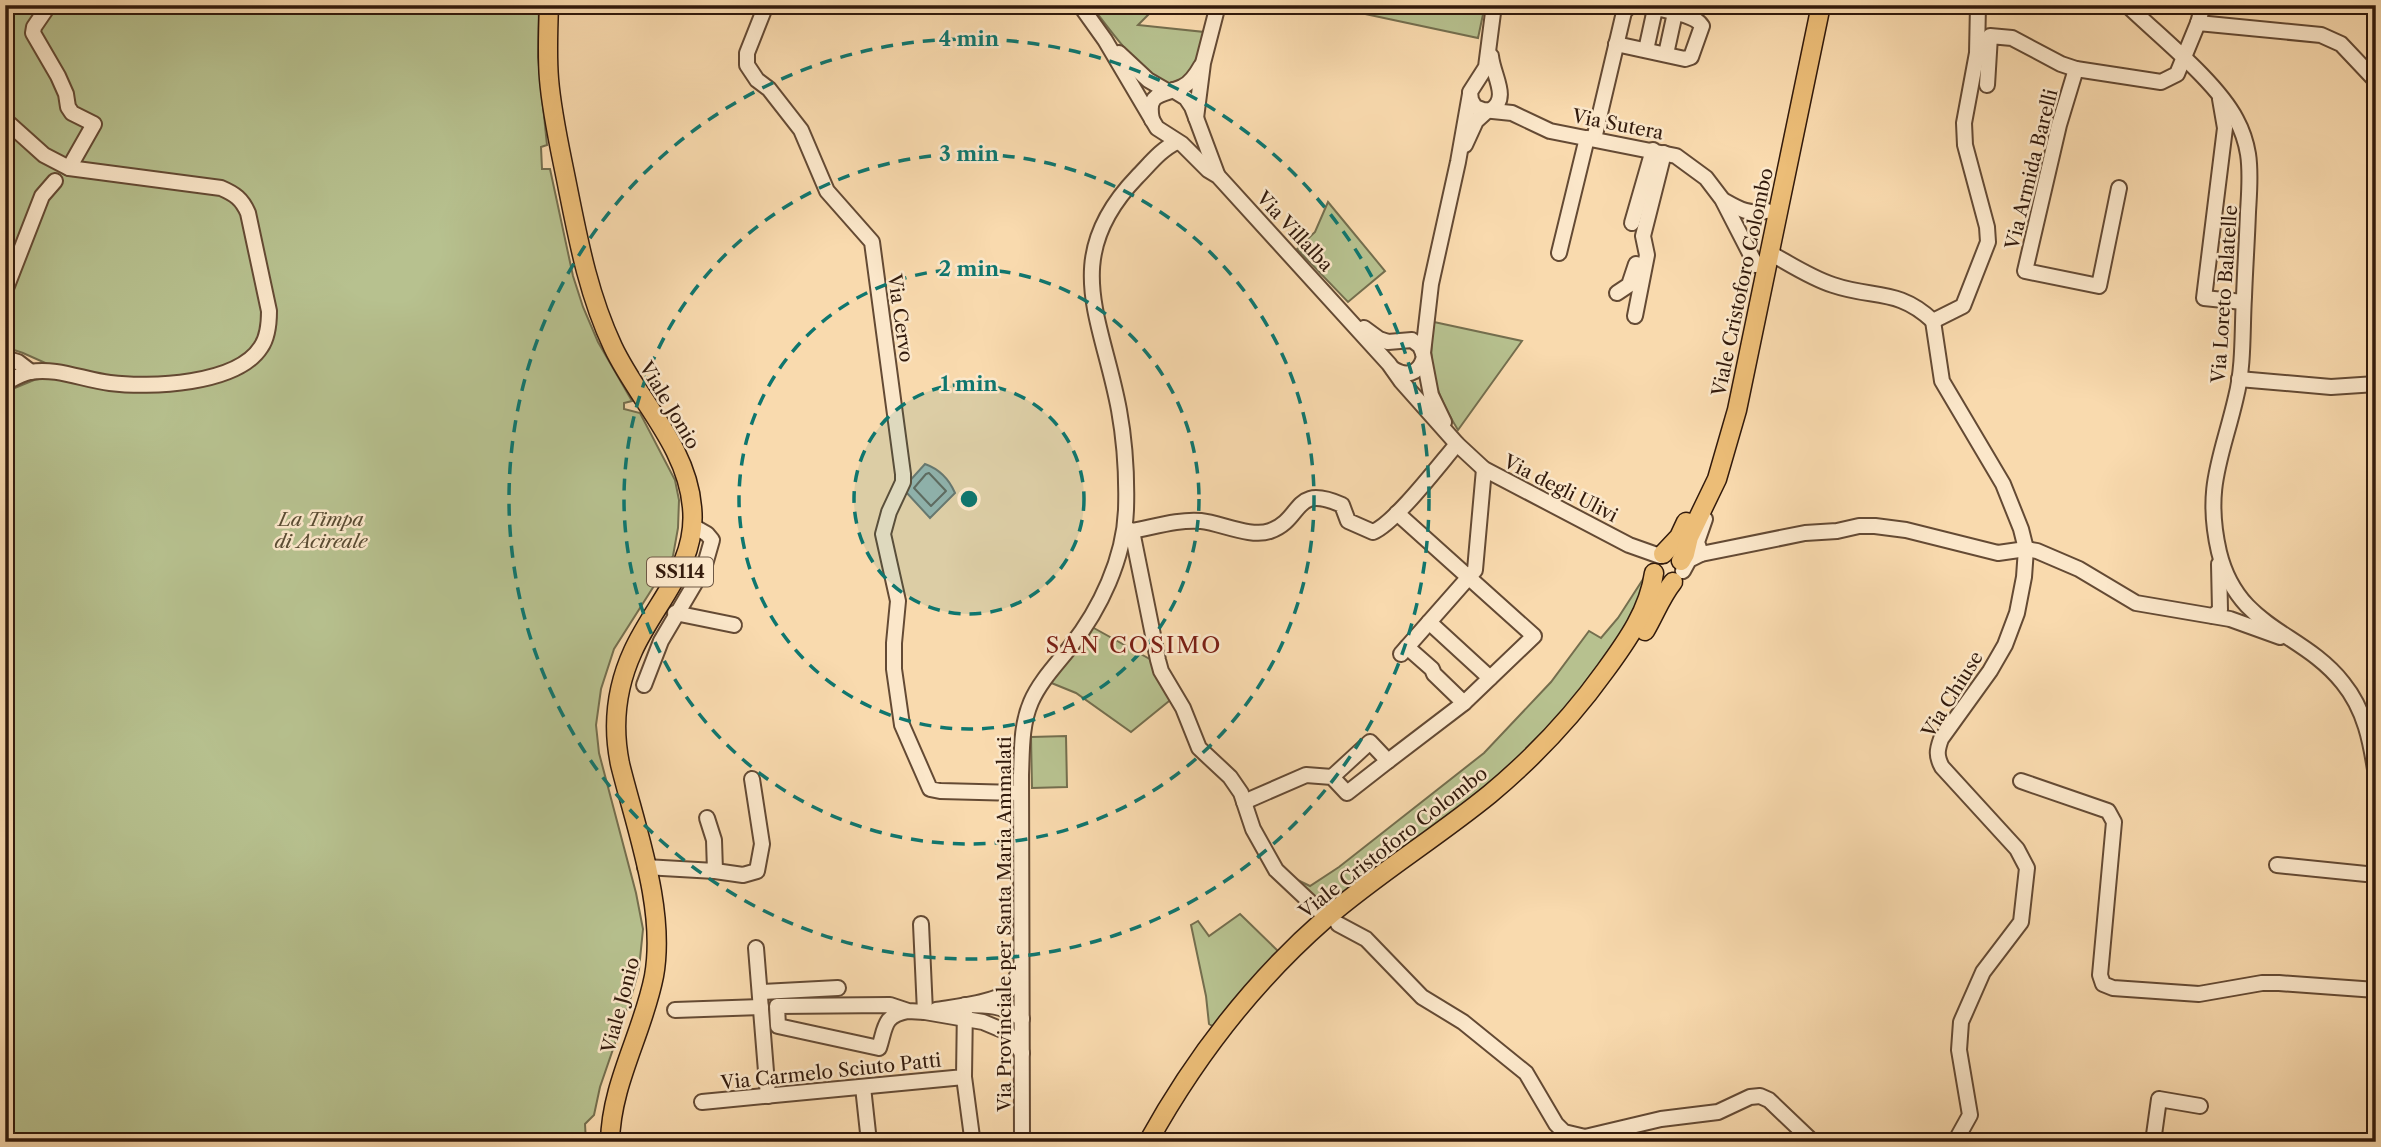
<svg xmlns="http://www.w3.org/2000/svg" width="2381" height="1147" viewBox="0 0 2381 1147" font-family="'Libre Caslon Text',serif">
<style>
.green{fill:#b7c18f;stroke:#746e4e;stroke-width:2}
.water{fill:#a0b9b2;stroke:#747970;stroke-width:2}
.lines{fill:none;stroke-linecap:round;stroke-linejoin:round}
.shore{stroke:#696a5f;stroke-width:2}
.minor-casing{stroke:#644a34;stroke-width:18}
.major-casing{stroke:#321a0c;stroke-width:21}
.minor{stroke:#fbe7ca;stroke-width:14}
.major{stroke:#ecbd77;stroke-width:18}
.ring{fill:none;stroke:#0f766e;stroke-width:3.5;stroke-dasharray:12 9}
.labels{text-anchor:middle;stroke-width:5;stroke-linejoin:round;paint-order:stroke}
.shield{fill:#fbe7ca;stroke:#6e5845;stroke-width:2}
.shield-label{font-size:18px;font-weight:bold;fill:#321a0c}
.street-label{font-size:19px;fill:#321a0c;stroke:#fbe7ca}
.park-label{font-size:19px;font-style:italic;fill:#5a4c33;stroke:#fbe7ca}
.quarter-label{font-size:23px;letter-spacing:2px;fill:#7a1f14;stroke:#fbe7ca}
.centre{fill:#0f766e;stroke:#fbe7ca;stroke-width:3.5}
.ring-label{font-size:21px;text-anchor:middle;font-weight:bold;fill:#0f766e;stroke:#fbe7ca;stroke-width:5;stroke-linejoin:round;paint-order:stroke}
</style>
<rect width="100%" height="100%" fill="#f9daae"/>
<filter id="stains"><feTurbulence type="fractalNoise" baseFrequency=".00286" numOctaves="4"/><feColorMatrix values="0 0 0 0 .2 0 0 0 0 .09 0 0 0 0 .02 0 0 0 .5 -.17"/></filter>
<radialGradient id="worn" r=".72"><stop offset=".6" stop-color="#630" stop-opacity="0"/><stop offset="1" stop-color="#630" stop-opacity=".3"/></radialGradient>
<g class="green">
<path d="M5,5H539L538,57L547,145L541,147L542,169H550L573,276L583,307L598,342L632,401L624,403V409L640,413L675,480L679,500L678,528L673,556L614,649L601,689L596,725L599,753L636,893L643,929L639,969L632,994L600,1087L594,1115L585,1124L586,1142H5V392L34,380L44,378L50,365L23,353L5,347Z"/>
<path d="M1091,5H1158L1138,25L1204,32C1198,63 1200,72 1169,86C1143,76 1109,29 1091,5Z"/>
<path d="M1323,5H1485L1478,38Z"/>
<path d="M1328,202L1385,271L1348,302L1297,249L1315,232Z"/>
<path d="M1434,322L1522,341L1458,430C1435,392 1426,367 1434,322Z"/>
<path d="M1647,573L1641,605L1591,683L1514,766L1329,905L1318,903L1285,874L1310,886L1339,867L1484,753L1551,682L1589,631L1601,638L1618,618Z"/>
<path d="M1092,627L1155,662L1174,697L1131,732L1076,693L1049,682Z"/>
<path d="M1066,736L1067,787L1032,788L1031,737Z"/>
<path d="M1240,914L1279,952L1214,1027L1209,1024L1206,996L1191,925L1198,921L1209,936Z"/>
</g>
<path class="water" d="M925,464C939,469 949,479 955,493L930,518L906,492L905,486Z"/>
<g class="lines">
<path class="shore" d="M929,473L946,491L931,506L914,488L926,474Z"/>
<g class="minor-casing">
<g id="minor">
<path d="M49,5L34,27L33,33L58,76L66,94L68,107L72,113L94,124L69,168"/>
<path d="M766,5L747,53V65L757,80L769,89L801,130L827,191L872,242L903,474V482L889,512L883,534L898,601L894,643V669L902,725L930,789L940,791L1021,793"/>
<path d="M1080,5L1105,40L1157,128L1182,144L1208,170L1218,176L1389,364L1401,381L1457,444L1484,469L1629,545L1660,556"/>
<path d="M1494,5L1486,67L1470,92L1471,100L1475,107L1483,110L1512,113L1550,131L1676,156L1706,178L1722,199L1756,265"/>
<path d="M2127,5C2159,36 2216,81 2236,119C2242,130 2246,142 2248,154C2251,173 2249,194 2248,212C2247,241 2245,269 2244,297C2242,330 2244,365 2236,397C2222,458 2204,487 2219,552C2238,630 2301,630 2343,683C2365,710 2371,742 2376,776"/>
<path d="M2198,23L2321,35L2341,44L2376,81"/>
<path d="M1616,44L1685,59L1691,57L1702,26C1695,13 1655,9 1640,5"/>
<path d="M1646,50L1655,9"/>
<path d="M1119,53L1148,80L1167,91"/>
<path d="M1666,54L1675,13"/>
<path d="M2076,69L2059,125L2025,271L2099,286L2119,188"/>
<path d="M1987,85L1990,36L2012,38L2061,64L2076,69L2161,82L2177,74L2198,23L2203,5"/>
<path d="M1173,90L1186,98L1192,107L1217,174"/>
<path d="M2220,99L2225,128L2204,298L2243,302"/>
<path d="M1491,110C1510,98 1493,76 1491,56"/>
<path d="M1196,118L1203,63L1218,5"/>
<path d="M5,120L44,155L69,168L221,188C235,194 242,199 248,213L269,311C269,324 268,337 261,347C237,385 149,388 110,383C84,380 56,367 30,372C21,374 13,379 5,383"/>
<path d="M1152,120C1146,91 1163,96 1182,87C1191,83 1196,75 1201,66"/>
<path d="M1594,139L1624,12L1631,5"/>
<path d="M1465,145L1476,121L1487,111"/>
<path d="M1723,200C1739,209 1748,215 1767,211"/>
<path d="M1632,223L1653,150"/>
<path d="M1559,253L1587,138"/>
<path d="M1770,253C1790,264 1811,278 1833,285C1874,299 1898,288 1933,321"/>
<path d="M5,291L42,196L55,181"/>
<path d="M1617,293L1629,285L1636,264"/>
<path d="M1635,316L1647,255L1643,236L1664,153"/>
<path d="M1933,321L1942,381L2003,484L2021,529L2026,549L2024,577L2017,613L2005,645L1990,671L1941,739C1937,750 1936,756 1942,767L2017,849L2027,868L2021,922L1983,972L1961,1022L1959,1050L1970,1115L1955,1142"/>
<path d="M1933,321L1963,306L1988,242L1987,227L1965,145L1964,123L1977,53L1978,5"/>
<path d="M1364,328L1379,339L1388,342L1412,340L1420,346L1423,353"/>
<path d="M5,358L18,362L31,372"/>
<path d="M1393,369C1406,377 1418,374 1423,360"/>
<path d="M2239,379L2331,387L2376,384"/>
<path d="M1444,422L1431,395L1423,353L1431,284L1458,162L1470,94"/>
<path d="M1125,528L1132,531C1154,527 1179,519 1201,521C1221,523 1251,538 1270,531C1304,519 1292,483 1342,505L1348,521L1373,532C1395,523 1439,465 1457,444"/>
<path d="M1132,531L1158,660L1161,671L1183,708L1199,748L1230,777L1241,793L1253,829L1276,870L1327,918"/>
<path d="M1701,554L1697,542L1705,519"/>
<path d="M1683,571L1689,560L1701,554L1805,533L1837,531L1859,526H1875L1906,530L1998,553L2026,549L2037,551L2079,569L2136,603L2230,619L2280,637"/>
<path d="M675,613L734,625"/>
<path d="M2213,616L2220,610L2219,564"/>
<path d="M1429,622L1490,678"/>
<path d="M1407,647L1432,669L1434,674L1464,703"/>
<path d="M1401,654L1475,570L1484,469"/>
<path d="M644,685L661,641L704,568L712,540L707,534L693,526"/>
<path d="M1388,761L1464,703L1534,636L1397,513"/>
<path d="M2021,781L2108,811L2114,822L2100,975L2103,984L2113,988L2199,994L2262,983H2279L2376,990"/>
<path d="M1244,802L1306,775L1332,777L1347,793L1388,761L1370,742L1332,777"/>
<path d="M2277,865L2376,875"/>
<path d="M645,867L715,871L714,840L707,818"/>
<path d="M715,871L743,875L757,871L762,844L752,779"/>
<path d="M921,924L925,1012"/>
<path d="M1338,924L1366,939L1422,997L1463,1022L1526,1073L1556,1124L1564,1132L1585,1137L1661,1119L1718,1112L1750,1097L1760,1096L1769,1100L1813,1142"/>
<path d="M756,948L768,1096"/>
<path d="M760,992L838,988"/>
<path d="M675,1010L761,1007"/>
<path d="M936,1010C954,1007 995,1003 1008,991C1014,985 1016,978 1019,971"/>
<path d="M908,1011C883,1016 886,1026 879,1048L778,1026L777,1006L890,1005L908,1011L925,1012L983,1022L1007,1032L1022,1053"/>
<path d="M964,1077L972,1137"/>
<path d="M863,1087L869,1142"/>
<path d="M702,1102L964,1077L965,1005C987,1005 1004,1005 1022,1019"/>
<path d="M1022,1142L1021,775C1022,751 1021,725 1031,702C1040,681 1057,664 1071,646C1100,609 1124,559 1126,510C1127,477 1125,443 1119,410C1102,318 1059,258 1137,177C1149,165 1161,149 1177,142"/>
<path d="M2153,1142L2159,1099L2200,1106"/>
</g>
</g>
<g class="major-casing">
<g id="major">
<path d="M549,5C548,30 547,55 549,79C552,116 561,153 568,189C579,244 589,296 613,347C638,400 687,446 692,507C698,565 655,602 633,651C616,688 612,725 620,764C636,829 666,909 654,976C643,1033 611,1083 610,1142"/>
<path d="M1663,554L1679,537L1686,522"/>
<path d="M1681,561L1685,554L1689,537L1717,479L1737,410L1821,5"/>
<path d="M1645,631C1655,614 1661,597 1673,582"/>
<path d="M1148,1142C1195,1057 1252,983 1325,919C1377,874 1436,838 1490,794C1533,758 1572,717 1605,671C1627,641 1649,610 1654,573"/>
</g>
</g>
<use href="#minor" class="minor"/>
<use href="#major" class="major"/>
</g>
<circle cx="969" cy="499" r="115" fill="#0f766e" fill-opacity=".12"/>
<g class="ring">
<circle cx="969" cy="499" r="115"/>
<circle cx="969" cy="499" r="230"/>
<circle cx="969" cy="499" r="345"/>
<circle cx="969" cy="499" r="460"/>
</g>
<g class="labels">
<rect class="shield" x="647" y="557.5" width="66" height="29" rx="5"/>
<g class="shield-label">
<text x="680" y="578">SS114</text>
</g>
<g class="street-label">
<text transform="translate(1618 124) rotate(11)" y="7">Via Sutera</text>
<text transform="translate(2031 169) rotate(-76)" y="7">Via Armida Barelli</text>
<text transform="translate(1295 231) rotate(47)" y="7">Via Villalba</text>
<text transform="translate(1742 282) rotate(-78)" y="7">Viale Cristoforo Colombo</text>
<text transform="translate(2224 294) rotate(-86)" y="7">Via Loreto Balatelle</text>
<text transform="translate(901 318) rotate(82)" y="7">Via Cervo</text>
<text transform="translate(670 405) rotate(59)" y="7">Viale Jonio</text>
<text transform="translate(1561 488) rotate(27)" y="7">Via degli Ulivi</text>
<text transform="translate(1952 694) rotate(-58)" y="7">Via Chiuse</text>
<text transform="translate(1393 842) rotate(-38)" y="7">Viale Cristoforo Colombo</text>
<text transform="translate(1004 924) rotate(-90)" y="7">Via Provinciale per Santa Maria Ammalati</text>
<text transform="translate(620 1005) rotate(-75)" y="7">Viale Jonio</text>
<text transform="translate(831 1071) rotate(-6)" y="7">Via Carmelo Sciuto Patti</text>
</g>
<g class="park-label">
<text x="321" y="526">La Timpa<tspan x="321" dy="22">di Acireale</tspan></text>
</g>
<g class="quarter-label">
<text x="1134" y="653">SAN COSIMO</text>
</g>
</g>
<circle cx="969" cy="499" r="10" class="centre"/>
<g class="ring-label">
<text x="969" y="46">4 min</text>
<text x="969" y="161">3 min</text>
<text x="969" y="276">2 min</text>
<text x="969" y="391">1 min</text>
</g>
<rect width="2381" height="1147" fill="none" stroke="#f9daae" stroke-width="28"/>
<rect x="7" y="7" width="2367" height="1133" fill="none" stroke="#321a0c" stroke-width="3.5"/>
<rect x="14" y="14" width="2353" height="1119" fill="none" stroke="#321a0c" stroke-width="2"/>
<rect width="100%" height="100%" filter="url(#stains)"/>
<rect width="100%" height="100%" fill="url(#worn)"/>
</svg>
